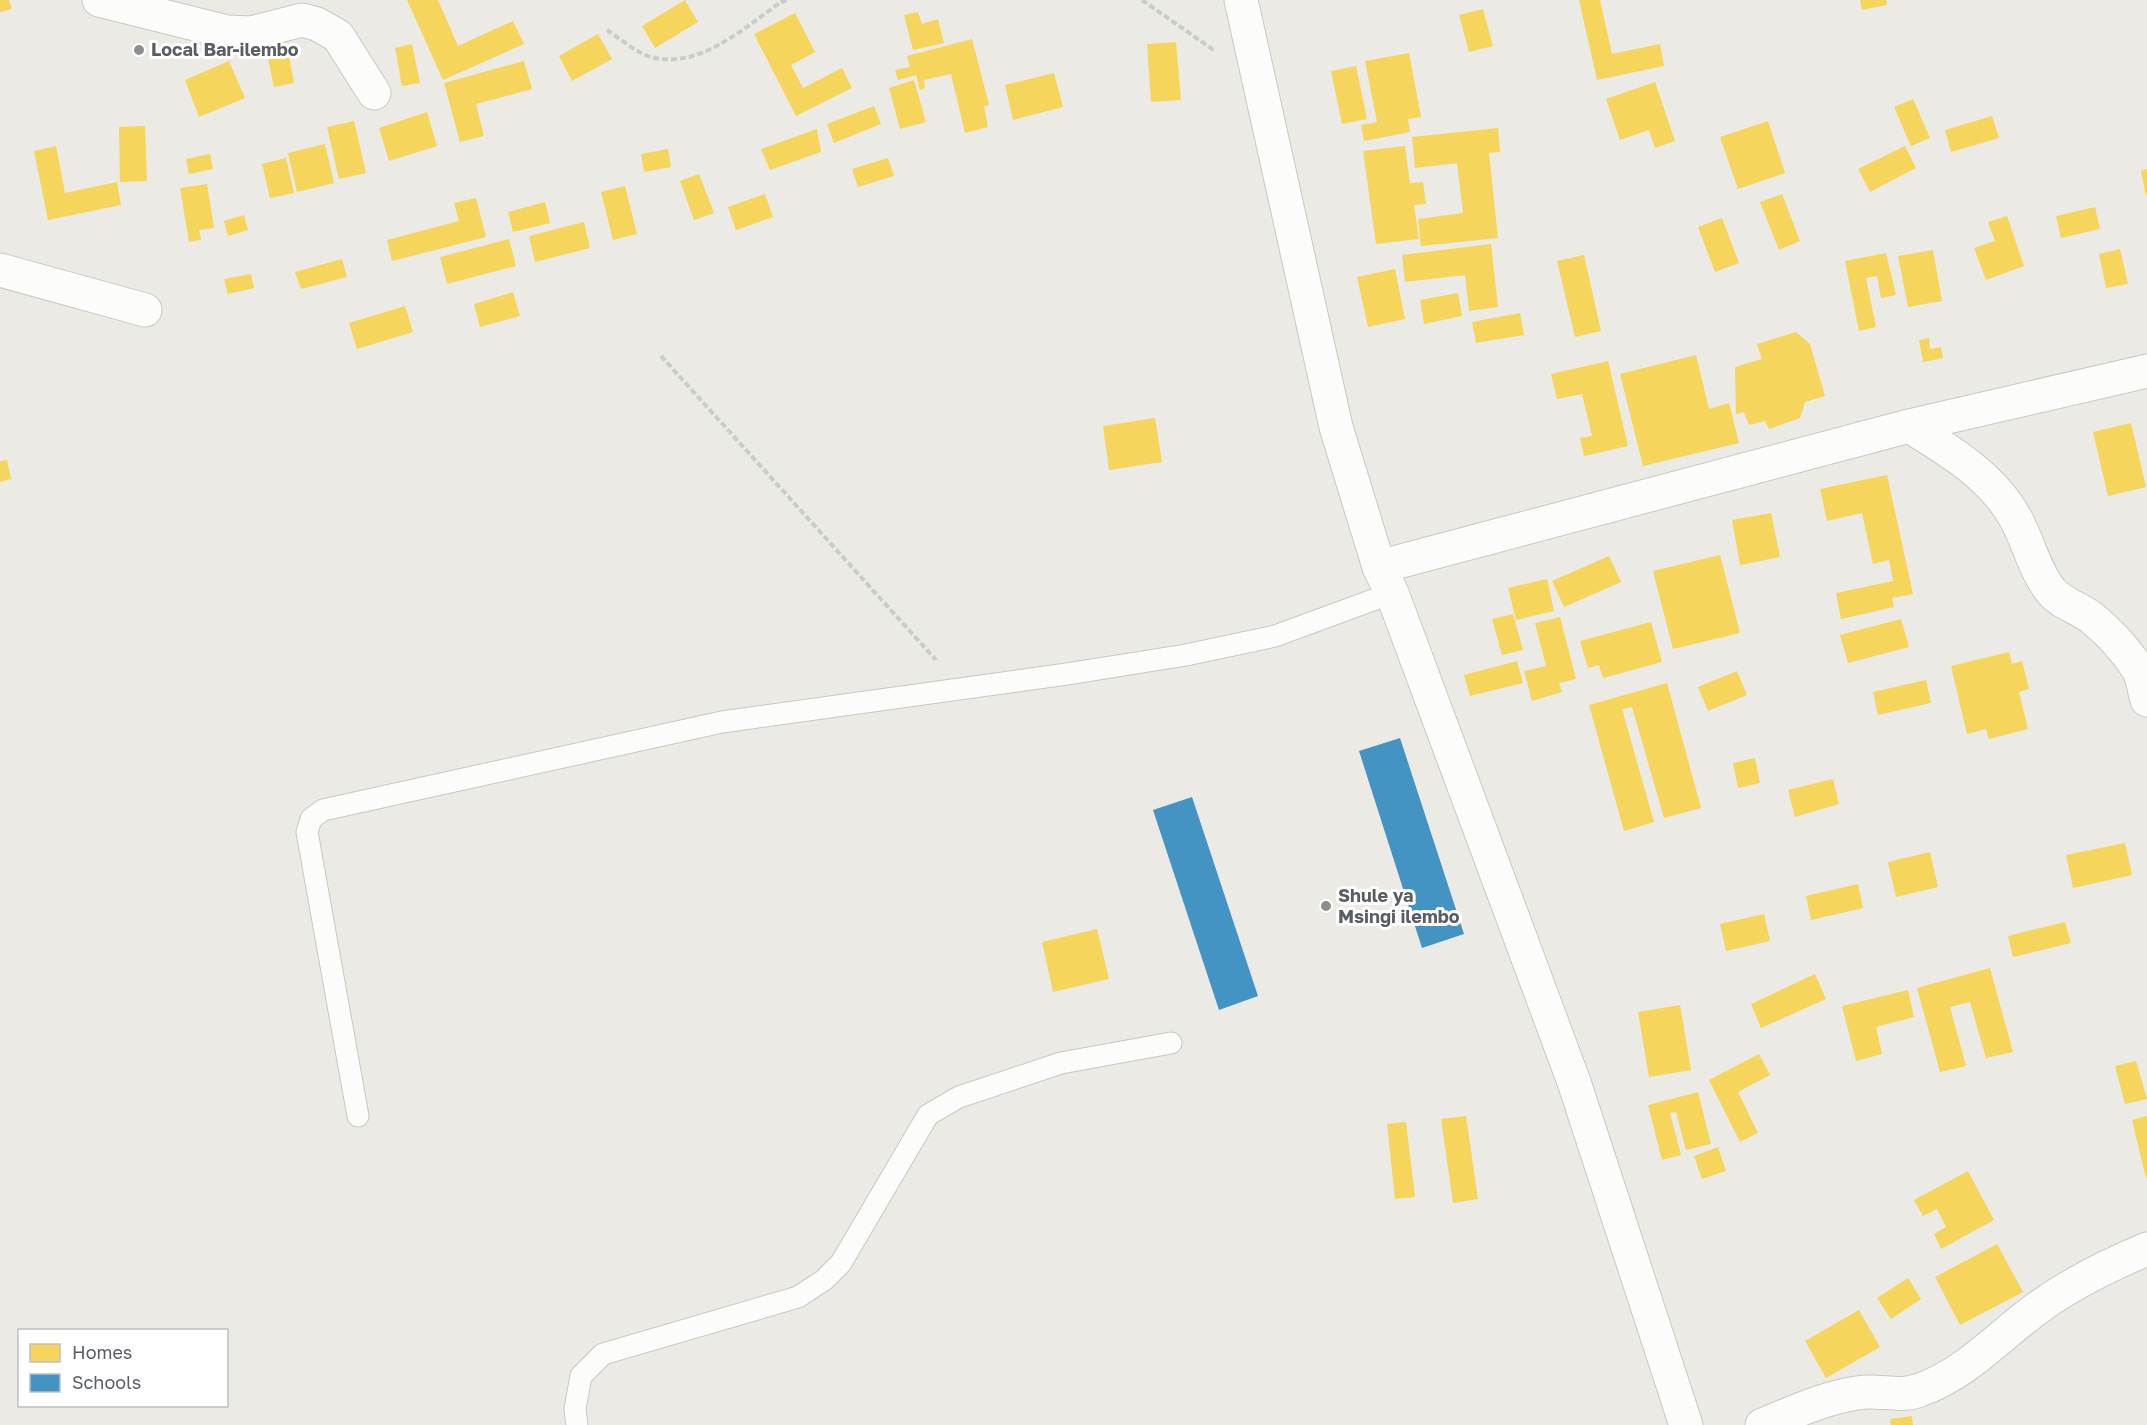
<svg xmlns="http://www.w3.org/2000/svg" width="2147" height="1425" viewBox="0 0 2147 1425" font-family="'Golos Text',sans-serif">
<style>
.homes{fill:#f6d55c}
.schools{fill:#4393c3}
.lines{fill:none;stroke-linecap:round;stroke-linejoin:round}
.lane-casing{stroke:#c7c8c7;stroke-width:23}
.street-casing{stroke:#c7c8c7;stroke-width:35}
.secondary-casing{stroke:#c8c9c8;stroke-width:35}
.path{stroke:#c6cdca;stroke-width:4;stroke-dasharray:6 3;stroke-linecap:butt}
.lane{stroke:#fcfcfb;stroke-width:21}
.street{stroke:#fcfcfb;stroke-width:33}
.secondary{stroke:#fcfcfb;stroke-width:33}
.poi-dot{fill:#8c8e91;stroke:#fff;stroke-width:2}
.labels{text-anchor:middle;stroke-width:6;stroke-linejoin:round;paint-order:stroke}
.poi-label{font-size:18px;font-weight:bold;fill:#595d64;stroke:#fff;text-anchor:start}
</style>
<rect width="100%" height="100%" fill="#ebeae4"/>
<g class="homes">
<path d="M0,0H9L12,9L0,12Z"/>
<path d="M407,0H438L458,46L513,21L524,44L443,80Z"/>
<path d="M685,0L698,22L655,48L642,26Z"/>
<path d="M1579,0H1600L1612,54L1660,44L1664,66L1597,80Z"/>
<path d="M1860,0H1886L1887,5L1862,10Z"/>
<path d="M1483,9L1493,46L1469,52L1459,15Z"/>
<path d="M918,12L922,24L938,19L944,43L913,50L904,15Z"/>
<path d="M795,13L815,52L791,65L803,88L842,68L852,88L796,116L754,34Z"/>
<path d="M598,34L612,59L572,81L559,56Z"/>
<path d="M285,35L294,83L274,87L264,39Z"/>
<path d="M972,39L989,105L984,106L988,127L965,133L951,74L924,80L925,88L920,90L916,75L898,80L895,70L910,67L907,56Z"/>
<path d="M1176,42L1181,100L1151,102L1147,44Z"/>
<path d="M412,44L420,83L402,86L395,48Z"/>
<path d="M1409,53L1421,117L1408,119L1410,132L1364,141L1361,125L1377,122L1365,61Z"/>
<path d="M229,61L245,98L199,117L185,80Z"/>
<path d="M524,61L532,89L476,104L484,136L460,142L444,83Z"/>
<path d="M1356,66L1367,119L1342,124L1331,71Z"/>
<path d="M1054,73L1063,107L1013,120L1005,85Z"/>
<path d="M914,80L926,122L900,129L889,88Z"/>
<path d="M1655,82L1675,141L1655,148L1649,130L1620,140L1606,99Z"/>
<path d="M1913,99L1930,138L1911,146L1894,107Z"/>
<path d="M874,106L881,124L834,143L827,124Z"/>
<path d="M427,112L437,146L389,161L379,128Z"/>
<path d="M1992,116L1999,138L1951,152L1945,130Z"/>
<path d="M354,121L366,173L339,179L327,127Z"/>
<path d="M1768,121L1785,173L1738,189L1720,137Z"/>
<path d="M145,126L147,181L120,182L119,127Z"/>
<path d="M1498,128L1500,152L1489,153L1498,238L1421,246L1418,219L1463,213L1457,163L1415,168L1412,137Z"/>
<path d="M817,129L821,152L770,170L761,149Z"/>
<path d="M325,144L334,183L297,192L288,153Z"/>
<path d="M56,146L65,193L117,182L121,205L48,220L34,151Z"/>
<path d="M1405,146L1410,183L1423,182L1426,204L1414,205L1419,239L1376,244L1363,151Z"/>
<path d="M1905,146L1916,168L1870,192L1858,169Z"/>
<path d="M668,149L671,167L644,172L641,154Z"/>
<path d="M210,154L213,169L189,174L186,159Z"/>
<path d="M286,158L294,193L270,198L262,164Z"/>
<path d="M888,158L894,176L858,187L852,169Z"/>
<path d="M2147,169V195L2146,196L2141,171Z"/>
<path d="M699,174L714,213L694,220L680,181Z"/>
<path d="M207,184L214,228L199,230L201,240L189,242L180,188Z"/>
<path d="M625,186L637,234L613,240L601,192Z"/>
<path d="M765,194L773,217L736,230L728,207Z"/>
<path d="M1782,194L1800,241L1779,250L1760,202Z"/>
<path d="M476,198L486,237L392,261L387,240L459,221L454,203Z"/>
<path d="M545,202L550,223L513,232L508,212Z"/>
<path d="M2095,207L2100,229L2061,238L2056,216Z"/>
<path d="M244,215L248,230L228,236L224,221Z"/>
<path d="M2007,216L2024,266L1986,280L1974,248L1995,241L1988,222Z"/>
<path d="M1722,218L1739,263L1715,272L1698,227Z"/>
<path d="M584,222L590,248L535,262L529,236Z"/>
<path d="M509,239L516,266L447,284L440,257Z"/>
<path d="M1491,244L1498,307L1469,311L1465,275L1405,282L1402,255Z"/>
<path d="M2120,249L2128,284L2106,288L2099,254Z"/>
<path d="M1933,250L1942,301L1908,307L1898,256Z"/>
<path d="M1886,253L1896,295L1881,298L1877,276L1866,278L1876,327L1859,331L1845,261Z"/>
<path d="M1584,255L1601,331L1575,337L1557,261Z"/>
<path d="M342,259L347,277L301,289L295,272Z"/>
<path d="M1395,269L1405,319L1368,327L1357,277Z"/>
<path d="M251,274L254,288L228,294L224,279Z"/>
<path d="M513,292L520,316L480,327L474,304Z"/>
<path d="M1458,293L1462,316L1424,324L1420,300Z"/>
<path d="M405,306L413,332L357,349L349,323Z"/>
<path d="M1520,313L1524,335L1476,343L1472,322Z"/>
<path d="M1796,332L1810,344L1825,396L1805,402L1800,418L1769,429L1765,421L1749,425L1744,412L1736,414L1735,367L1762,359L1757,344Z"/>
<path d="M1929,338L1930,349L1941,347L1943,358L1923,362L1919,340Z"/>
<path d="M1696,355L1709,409L1729,403L1739,443L1643,466L1620,374Z"/>
<path d="M1608,361L1628,446L1584,456L1580,438L1592,436L1582,394L1557,399L1551,374Z"/>
<path d="M1155,418L1162,462L1109,470L1103,426Z"/>
<path d="M2131,423L2146,487L2108,496L2093,432Z"/>
<path d="M7,460L11,479L0,482V461Z"/>
<path d="M1887,475L1913,594L1892,598L1894,607L1841,619L1836,593L1893,581L1889,560L1873,564L1862,513L1827,521L1820,489Z"/>
<path d="M1771,513L1780,557L1740,565L1732,520Z"/>
<path d="M1720,555L1740,633L1673,649L1653,571Z"/>
<path d="M1609,556L1621,582L1564,607L1552,581Z"/>
<path d="M1547,579L1554,611L1516,620L1508,588Z"/>
<path d="M1513,614L1523,650L1502,655L1492,619Z"/>
<path d="M1560,617L1576,679L1559,683L1562,692L1532,701L1524,671L1546,666L1535,623Z"/>
<path d="M1901,619L1909,647L1848,663L1840,635Z"/>
<path d="M1651,622L1662,662L1603,678L1599,665L1588,668L1580,641Z"/>
<path d="M2009,652L2012,664L2022,661L2029,689L2019,692L2028,729L1989,739L1986,729L1967,734L1951,666Z"/>
<path d="M1517,661L1523,683L1470,696L1464,675Z"/>
<path d="M1737,671L1747,695L1708,711L1698,687Z"/>
<path d="M1926,680L1931,703L1878,715L1873,692Z"/>
<path d="M1667,683L1701,808L1664,818L1632,707L1622,709L1654,822L1624,831L1589,705Z"/>
<path d="M1755,758L1760,783L1738,788L1733,763Z"/>
<path d="M1833,779L1839,804L1795,817L1788,790Z"/>
<path d="M2125,843L2132,875L2073,888L2066,855Z"/>
<path d="M1930,852L1938,887L1896,897L1888,862Z"/>
<path d="M1858,884L1863,908L1811,920L1806,896Z"/>
<path d="M1764,914L1770,941L1726,951L1720,924Z"/>
<path d="M2065,922L2071,943L2013,957L2008,936Z"/>
<path d="M1097,929L1109,979L1053,992L1042,942Z"/>
<path d="M1990,968L2013,1052L1986,1058L1970,1002L1950,1007L1966,1066L1940,1072L1917,988Z"/>
<path d="M1815,974L1826,999L1761,1028L1751,1004Z"/>
<path d="M1908,990L1914,1017L1876,1027L1882,1054L1856,1061L1842,1006Z"/>
<path d="M1680,1005L1691,1070L1649,1077L1638,1012Z"/>
<path d="M1759,1054L1770,1075L1738,1092L1758,1133L1740,1142L1709,1080Z"/>
<path d="M2136,1061L2147,1099L2125,1104L2115,1066Z"/>
<path d="M1698,1092L1711,1144L1686,1150L1676,1112L1670,1113L1681,1155L1662,1160L1648,1105Z"/>
<path d="M1466,1116L1478,1199L1453,1203L1441,1119Z"/>
<path d="M2147,1116V1178H2146L2132,1120Z"/>
<path d="M1406,1122L1415,1197L1395,1199L1387,1124Z"/>
<path d="M1718,1147L1726,1171L1702,1179L1694,1156Z"/>
<path d="M1968,1171L1994,1220L1941,1249L1934,1234L1946,1227L1937,1209L1923,1216L1914,1200Z"/>
<path d="M1997,1244L2023,1292L1960,1325L1935,1277Z"/>
<path d="M1908,1278L1921,1299L1891,1319L1877,1298Z"/>
<path d="M1859,1310L1880,1347L1826,1378L1805,1341Z"/>
<path d="M1912,1416L1913,1425H1891L1890,1419Z"/>
</g>
<g class="schools">
<path d="M1400,738L1464,934L1422,948L1359,751Z"/>
<path d="M1192,797L1258,996L1219,1010L1153,810Z"/>
</g>
<g class="lines">
<g class="lane-casing">
<g id="lane">
<path d="M358,1116L307,832L311,819L323,810L722,722L1067,674L1186,655L1275,636L1392,593"/>
<path d="M577,1425L575,1409L581,1376L603,1354L798,1297L824,1280L841,1263L928,1115L959,1097L1061,1063L1171,1043"/>
</g>
</g>
<g class="street-casing">
<g id="street">
<path d="M99,0L227,32L251,33L302,20L317,24L338,36L374,93"/>
<path d="M0,270L145,310"/>
<path d="M1909,426C1950,451 1994,477 2017,521C2029,544 2035,571 2051,591C2062,604 2079,608 2092,618C2109,632 2127,652 2138,669C2143,678 2144,690 2147,700"/>
<path d="M1379,567L1909,426L2147,371"/>
<path d="M1762,1425C1795,1412 1830,1395 1866,1392C1884,1391 1902,1397 1920,1390C1966,1374 2000,1335 2039,1307C2072,1283 2109,1265 2147,1249"/>
</g>
</g>
<g class="secondary-casing">
<path id="secondary" d="M1241,0L1336,427L1379,567L1392,593L1574,1082L1686,1425"/>
</g>
<g class="path">
<path d="M1142,0L1215,51"/>
<path d="M607,30C619,38 638,54 651,57C699,70 744,28 781,2L787,0"/>
<path d="M661,356L936,660"/>
</g>
<use href="#lane" class="lane"/>
<use href="#street" class="street"/>
<use href="#secondary" class="secondary"/>
</g>
<g class="poi-dot">
<circle cx="139" cy="50" r="6"/>
<circle cx="1326" cy="906" r="6"/>
</g>
<g class="labels">
<g class="poi-label">
<text x="151" y="56">Local Bar-ilembo</text>
<text x="1338" y="902">Shule ya<tspan x="1338" dy="21">Msingi ilembo</tspan></text>
</g>
</g>
<rect x="18" y="1329" width="210" height="78" fill="#ffffff" stroke="#bdbec1" stroke-width="1.5"/>
<rect x="30" y="1344" width="30" height="18" fill="#f6d55c" stroke="#bdbec1" stroke-width="1.5"/>
<text x="72" y="1359" font-size="18" fill="#595d64">Homes</text>
<rect x="30" y="1374" width="30" height="18" fill="#4393c3" stroke="#bdbec1" stroke-width="1.5"/>
<text x="72" y="1389" font-size="18" fill="#595d64">Schools</text>
</svg>
